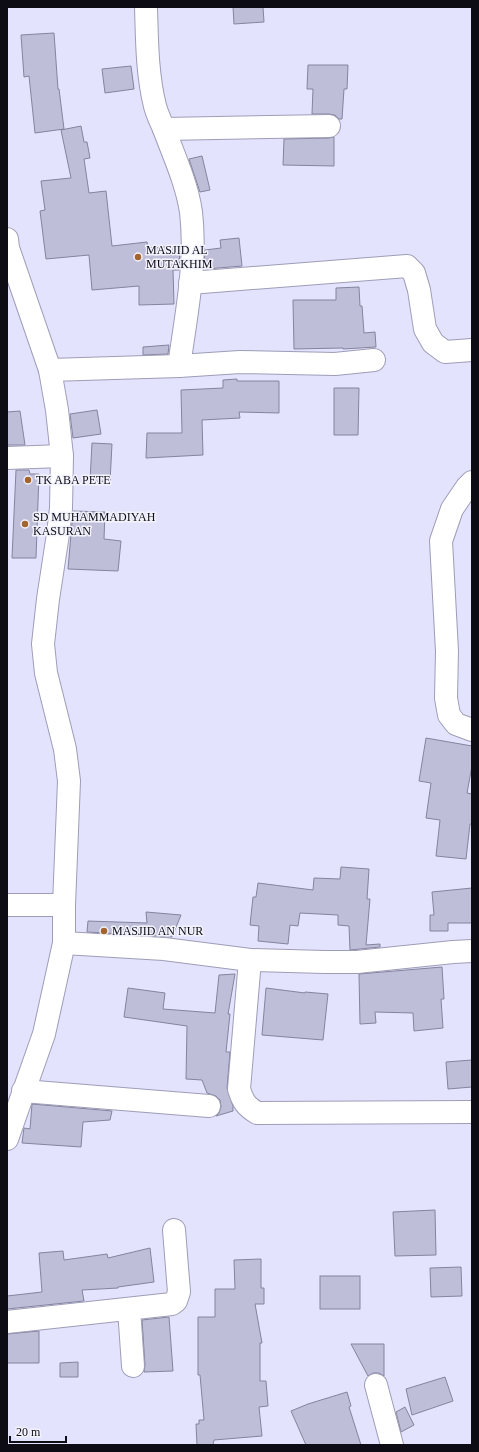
<svg xmlns="http://www.w3.org/2000/svg" width="479" height="1452" viewBox="0 0 479 1452" font-family="'Times New Roman',serif">
<style>
.building{fill:#bfbed9;stroke:#84849d}
.lines{fill:none;stroke-linecap:round;stroke-linejoin:round}
.minor-casing{stroke:#9e9db7;stroke-width:24}
.minor{stroke:#fff;stroke-width:22}
.poi-dot{fill:#a4642e;stroke:#f2f2fd;stroke-width:1.5}
.labels{text-anchor:middle;stroke-width:3;stroke-linejoin:round;paint-order:stroke}
.poi-label{font-size:12px;fill:#0d0c15;stroke:#f2f2fd;text-anchor:start}
</style>
<rect width="100%" height="100%" fill="#e3e3fe"/>
<g class="building">
<path d="M233,7H263L264,22L234,24Z"/>
<path d="M54,33L58,89H59L64,129L35,133L29,76L24,77L21,35Z"/>
<path d="M308,65H348L347,89H344L342,119H339L335,115L329,114H312L313,89H307Z"/>
<path d="M131,66L134,89L105,93L102,69Z"/>
<path d="M81,126L84,142H87L90,158L84,159L89,193L106,191L112,246L147,242L148,248L180,246L179,270H173L174,304L139,305V286L92,290L89,255L46,259L40,211L45,210L41,181L71,178L61,130Z"/>
<path d="M334,137V166L283,165L284,139L329,138Z"/>
<path d="M202,156L210,190L200,192L189,159Z"/>
<path d="M239,238L242,266L206,269L204,267L205,250L221,248L220,240Z"/>
<path d="M359,287L360,306H362L364,333L375,332L376,347L343,349V348L294,349L293,300H336V288Z"/>
<path d="M169,345L168,354L143,355V347Z"/>
<path d="M237,379V381H279V413L239,412L240,418L202,420L203,455L146,458L147,433H182L181,390L223,388V380Z"/>
<path d="M334,388H359L358,435H334Z"/>
<path d="M97,410L101,434L73,438L70,414Z"/>
<path d="M20,411L25,445H7V412Z"/>
<path d="M92,443L112,444L110,482L90,481Z"/>
<path d="M16,470H29L30,474H39L36,558H12Z"/>
<path d="M73,511L105,512L104,539L121,541L118,571L68,569Z"/>
<path d="M426,738L472,746V766L467,793L472,794V824H470L466,859L436,856L440,820L426,818L431,783L419,781Z"/>
<path d="M341,867L369,869L367,899H370L366,945L380,944V947L350,950L349,926L338,925V915L300,913L298,926L290,925L288,944L258,941L259,926L250,925L253,897H256L258,883L313,890L314,878L340,879Z"/>
<path d="M472,888V923H448V931H430V915H434L432,892Z"/>
<path d="M146,912L181,915L172,937L87,932L88,921L147,923Z"/>
<path d="M442,967L444,999H441L443,1028L414,1031L413,1013L375,1012L376,1023L360,1024L359,974Z"/>
<path d="M235,974L228,1014H230L226,1052H230L227,1088L233,1106V1111L216,1116L219,1113L221,1107L220,1100L216,1096L207,1093L202,1080L186,1079L187,1026L124,1017L128,988L165,993L163,1009L215,1013L219,975Z"/>
<path d="M266,988L305,993V992L328,994L323,1040L262,1035Z"/>
<path d="M472,1060V1087L448,1089L446,1062Z"/>
<path d="M32,1104L112,1111L110,1120L83,1122L81,1147L22,1143L24,1128L30,1129Z"/>
<path d="M435,1210L436,1255L395,1256L393,1212Z"/>
<path d="M150,1248L154,1282L118,1287V1288L82,1290L84,1301L7,1309V1296L42,1292L39,1253L63,1251L64,1260L107,1254L108,1258Z"/>
<path d="M261,1259V1288H264V1304H255L262,1343H260V1381H266L268,1406L259,1407L262,1436L214,1440L213,1445H197L196,1424H199V1420H204L200,1375H198V1317H215V1289H235L234,1260Z"/>
<path d="M461,1267L462,1296L431,1297L430,1268Z"/>
<rect x="320" y="1276" width="40" height="33"/>
<path d="M169,1317L173,1371L144,1372L145,1365L142,1320Z"/>
<path d="M39,1331V1363H7V1334Z"/>
<path d="M351,1344H384V1376L379,1373H373L368,1376Z"/>
<path d="M78,1362V1377H60V1363Z"/>
<path d="M445,1377L453,1401L412,1415L406,1389Z"/>
<path d="M347,1392L351,1406L349,1407L361,1445H306L291,1411L308,1404Z"/>
<path d="M405,1407L414,1425L401,1432L396,1412Z"/>
</g>
<g class="lines">
<g class="minor-casing">
<g id="minor">
<path d="M146,7C147,40 147,74 155,106C157,114 161,122 164,129C174,156 187,184 191,212C197,263 186,316 179,366"/>
<path d="M164,129L329,126"/>
<path d="M7,239L8,248L50,370L57,410L62,456L61,508L58,534L48,599L43,644L46,673L65,749L69,781L64,905V943L44,1034L7,1139"/>
<path d="M190,283L407,266L414,273L419,290L425,329L433,343L445,352L472,350"/>
<path d="M50,370L179,366L240,362L335,364L374,360"/>
<path d="M7,458L62,456"/>
<path d="M472,482L467,487L452,509L441,541L447,651L446,698L449,715L456,724L472,730"/>
<path d="M7,905H64"/>
<path d="M64,943L164,949L250,960L324,962H357L453,952L472,951"/>
<path d="M250,960L239,1089C243,1102 246,1106 257,1113L472,1112"/>
<path d="M23,1091L209,1106"/>
<path d="M129,1309L133,1366"/>
<path d="M7,1322L172,1304L176,1301L179,1292L174,1230"/>
<path d="M376,1385L392,1445"/>
</g>
</g>
<use href="#minor" class="minor"/>
</g>
<g class="poi-dot">
<circle cx="138" cy="257" r="4"/>
<circle cx="28" cy="480" r="4"/>
<circle cx="25" cy="524" r="4"/>
<circle cx="104" cy="931" r="4"/>
</g>
<g class="labels">
<g class="poi-label">
<text x="146" y="254">MASJID AL<tspan x="146" dy="14">MUTAKHIM</tspan></text>
<text x="36" y="484">TK ABA PETE</text>
<text x="33" y="521">SD MUHAMMADIYAH<tspan x="33" dy="14">KASURAN</tspan></text>
<text x="112" y="935">MASJID AN NUR</text>
</g>
</g>
<rect width="479" height="1452" fill="none" stroke="#0d0c15" stroke-width="16"/>
<path d="M10 1436v6h56v-6" fill="none" stroke="#0d0c15" stroke-width="2"/>
<text x="16" y="1436" font-size="12" fill="#0d0c15" stroke="#f2f2fd" stroke-width="3" paint-order="stroke">20 m</text>
</svg>
